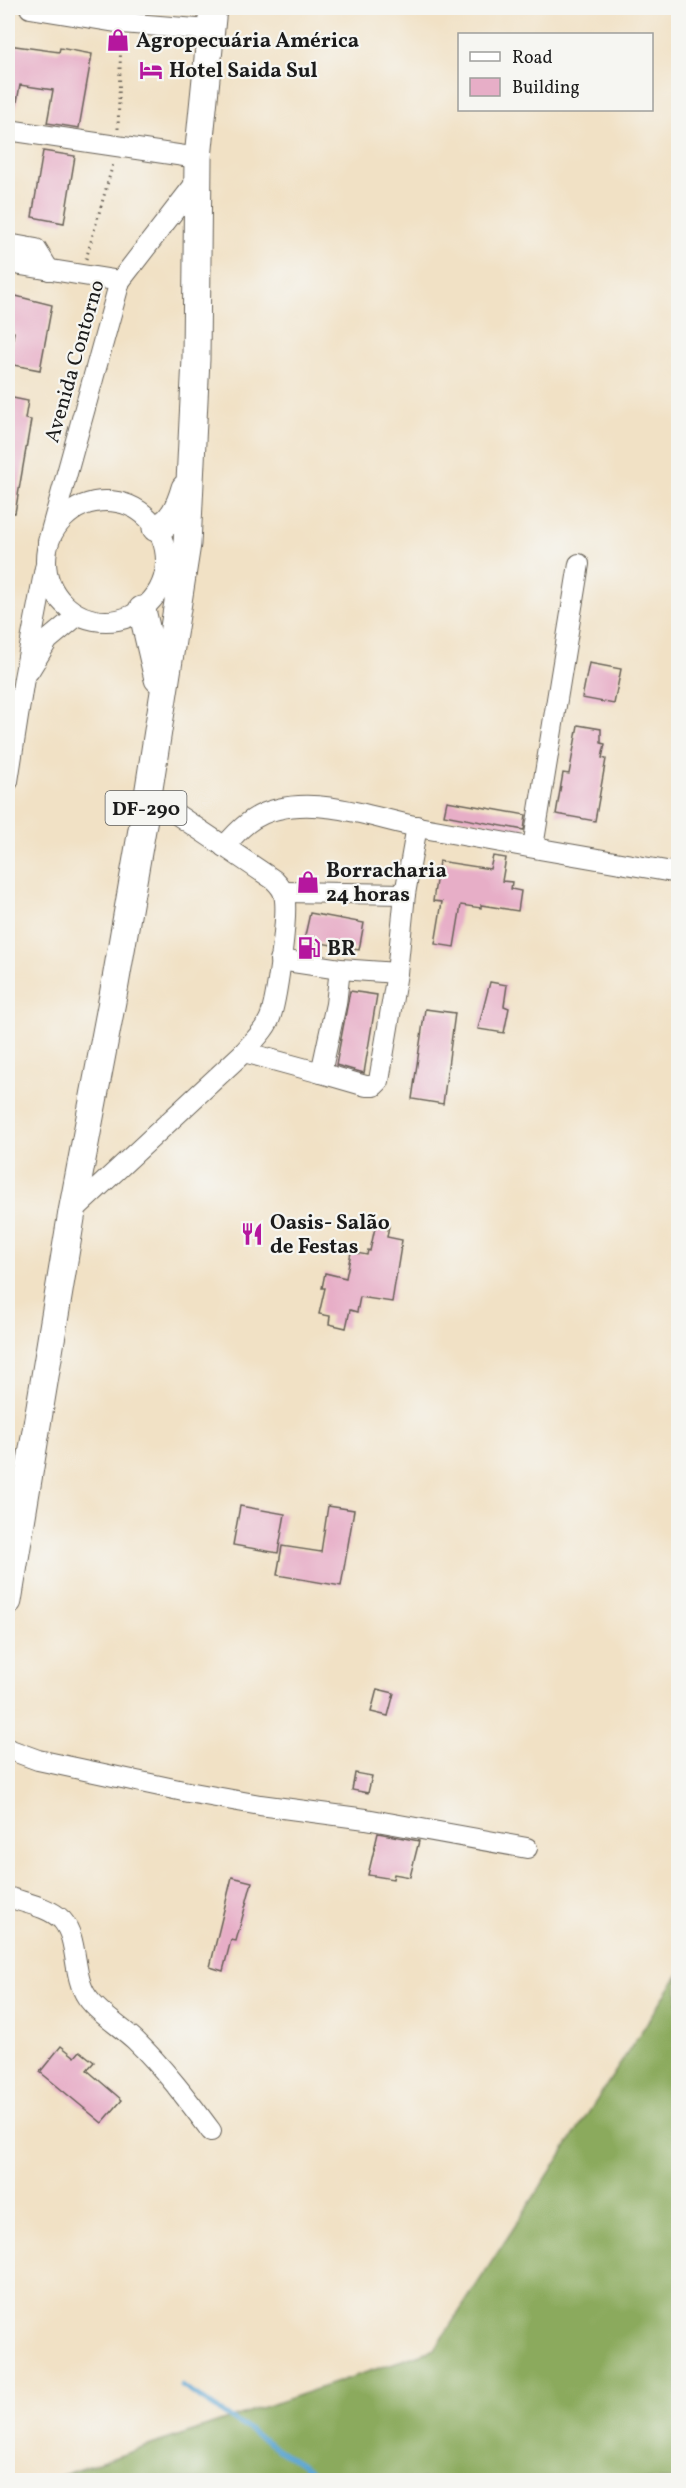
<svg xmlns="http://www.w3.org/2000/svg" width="686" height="2488" viewBox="0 0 686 2488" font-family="Vollkorn,serif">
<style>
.forest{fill:#8baa5d;stroke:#54633c;stroke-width:1.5}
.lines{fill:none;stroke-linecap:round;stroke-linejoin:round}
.stream{stroke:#5ba6d3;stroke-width:5}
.building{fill:#e7aec7}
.minor-casing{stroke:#676157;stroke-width:22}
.highway-casing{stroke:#676157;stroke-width:29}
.path{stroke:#676157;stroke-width:3;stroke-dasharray:1.5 4.5;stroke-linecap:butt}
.minor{stroke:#fff;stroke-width:20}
.highway{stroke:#fff;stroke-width:27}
.labels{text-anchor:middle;stroke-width:4.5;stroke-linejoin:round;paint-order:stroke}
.shield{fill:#f6f6f2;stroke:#5d5d5c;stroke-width:1.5}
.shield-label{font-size:20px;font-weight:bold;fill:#1c1c1c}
.poi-label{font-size:21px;font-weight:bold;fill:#1c1c1c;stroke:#f6f6f2;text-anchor:start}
.street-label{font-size:21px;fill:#1c1c1c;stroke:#f6f6f2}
</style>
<rect width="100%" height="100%" fill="#f6f6f2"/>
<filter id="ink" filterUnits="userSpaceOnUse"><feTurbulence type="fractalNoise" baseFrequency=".0167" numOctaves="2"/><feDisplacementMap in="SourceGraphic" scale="12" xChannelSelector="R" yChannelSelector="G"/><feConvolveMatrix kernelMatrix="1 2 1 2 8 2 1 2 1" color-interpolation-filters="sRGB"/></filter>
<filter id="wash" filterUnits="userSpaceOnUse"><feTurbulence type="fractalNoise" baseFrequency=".008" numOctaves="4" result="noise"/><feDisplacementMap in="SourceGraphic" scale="24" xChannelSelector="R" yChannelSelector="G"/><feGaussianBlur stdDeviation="1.35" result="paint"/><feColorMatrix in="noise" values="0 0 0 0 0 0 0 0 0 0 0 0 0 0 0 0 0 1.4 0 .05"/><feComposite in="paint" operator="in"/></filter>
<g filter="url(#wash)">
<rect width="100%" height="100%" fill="#f1e1c5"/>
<path class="forest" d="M678,1975V2480H48L435,2349Z"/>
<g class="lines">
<path class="stream" d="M182,2386L325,2480"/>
</g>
<g id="blocks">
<g class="building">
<path d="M8,45L59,52L60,48L92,54L79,128L47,123L53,90L20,85L15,113L8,112Z"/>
<path d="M43,151L75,156L64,223L32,217Z"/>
<path d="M8,294L52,305L40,370L8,364L14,332L8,331Z"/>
<path d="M8,397L28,401L25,419L31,420L15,513H8Z"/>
<path d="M589,663L621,669L614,704L582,698Z"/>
<path d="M578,725L601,729V743L605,744L602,758L606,759L595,821L556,814L563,773L569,774Z"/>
<path d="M447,801L526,815L524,830L444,815Z"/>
<path d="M493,856L506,858L502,881L512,882L511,889L521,891L518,911L481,905V908L461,905L454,947L435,944L442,902L433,901L439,861L490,869Z"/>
<path d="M310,913L364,923L359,950L304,940Z"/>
<path d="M490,982L507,985L504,1006L509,1008L504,1033L478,1029Z"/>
<path d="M350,991L377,995L364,1073L336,1065Z"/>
<path d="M425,1009L455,1013L443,1104L412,1099Z"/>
<path d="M376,1223L389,1226L387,1237L402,1240L392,1302L360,1297L357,1312L350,1310L346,1328L329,1324L330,1316L319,1314L325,1288H322L325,1273L346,1278L351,1252L367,1255L368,1250L370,1251Z"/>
<path d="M240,1506L285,1514L278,1553L233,1545Z"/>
<path d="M328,1506L354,1510L341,1586L277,1575L282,1546L321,1552Z"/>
<path d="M377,1689L394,1693L388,1716L371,1712Z"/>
<path d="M355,1773L372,1776L368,1793L352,1790Z"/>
<path d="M378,1833L419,1841L410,1877L394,1874L393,1879L368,1875Z"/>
<path d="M232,1877L252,1882L236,1941L231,1940L223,1971L210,1967Z"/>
<path d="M61,2046L75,2057L80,2051L94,2062L87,2070L122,2100L102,2123L40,2072Z"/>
</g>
</g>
</g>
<g filter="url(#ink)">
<use href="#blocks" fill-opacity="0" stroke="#676157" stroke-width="1.5"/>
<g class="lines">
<g class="minor-casing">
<g id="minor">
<path d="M30,8L122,23L209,30"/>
<path d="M8,130L198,158"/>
<path d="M8,244L36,249L49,270"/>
<path d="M8,263L120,281"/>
<circle cx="106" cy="561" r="60"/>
<path d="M48,542L120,281L198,180"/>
<path d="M29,671L48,640L78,615"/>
<path d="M8,781L24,678L45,568"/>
<path d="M224,847C239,829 254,814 278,809C323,798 374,818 418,827C504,843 592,858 678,873"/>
<path d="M533,847L579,564"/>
<path d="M284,892L405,894L417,826"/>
<path d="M340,969L397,973L405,894"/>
<path d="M244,1052L321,1073L336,1004L340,969L280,960"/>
<path d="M321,1073L366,1086H374L379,1081L397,973"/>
<path d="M72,1212L244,1052C253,1041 267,1029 271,1015C277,996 289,912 284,895C283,889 278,884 274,880L148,795"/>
<path d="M8,1749L38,1760L188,1792L260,1805L366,1819L527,1848"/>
<path d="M8,1897C25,1903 49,1907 62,1920C79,1939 72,1975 87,1997C99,2014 120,2026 135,2040C163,2067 188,2100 211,2131"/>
</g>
</g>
<g class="highway-casing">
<g id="highway">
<path d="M156,528C173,524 181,502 185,488"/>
<path d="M142,610L158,679"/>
<path d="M8,1601L72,1212L113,996L148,795L187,544L196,359L198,158L213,8"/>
</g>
</g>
<g class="path">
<path d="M118,129L121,39"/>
<path d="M86,259L113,164"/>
</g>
<use href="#minor" class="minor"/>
<use href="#highway" class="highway"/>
</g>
</g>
<defs>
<g id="shop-bare" transform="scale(1.8)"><path d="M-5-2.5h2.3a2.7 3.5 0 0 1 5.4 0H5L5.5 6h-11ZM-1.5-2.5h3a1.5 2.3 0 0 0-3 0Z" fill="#b5179e" stroke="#f6f6f2" stroke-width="2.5" paint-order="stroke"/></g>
<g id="hotel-bare" transform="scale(1.8)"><path d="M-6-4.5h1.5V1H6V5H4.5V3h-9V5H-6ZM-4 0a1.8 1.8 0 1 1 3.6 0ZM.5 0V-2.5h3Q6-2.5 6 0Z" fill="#b5179e" stroke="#f6f6f2" stroke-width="2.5" paint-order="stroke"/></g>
<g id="fuel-bare" transform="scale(1.8)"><path d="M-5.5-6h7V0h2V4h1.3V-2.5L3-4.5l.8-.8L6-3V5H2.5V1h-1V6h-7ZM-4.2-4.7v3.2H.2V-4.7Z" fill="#b5179e" stroke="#f6f6f2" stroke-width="2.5" paint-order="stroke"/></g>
<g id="restaurant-bare" transform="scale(1.8)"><path d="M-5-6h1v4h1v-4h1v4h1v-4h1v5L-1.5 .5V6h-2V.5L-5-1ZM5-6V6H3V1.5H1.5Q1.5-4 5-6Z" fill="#b5179e" stroke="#f6f6f2" stroke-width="2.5" paint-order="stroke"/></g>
</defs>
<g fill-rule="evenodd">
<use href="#shop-bare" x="118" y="40"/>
<use href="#hotel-bare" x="151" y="70"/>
<use href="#shop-bare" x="308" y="882"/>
<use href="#fuel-bare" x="309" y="948"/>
<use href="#restaurant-bare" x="252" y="1234"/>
</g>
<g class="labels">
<rect class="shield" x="105.5" y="791" width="81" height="34" rx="4.5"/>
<g class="shield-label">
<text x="146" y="815">DF-290</text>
</g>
<g class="poi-label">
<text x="136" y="47">Agropecuária América</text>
<text x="169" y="77">Hotel Saida Sul</text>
<text x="326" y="877">Borracharia<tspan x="326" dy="24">24 horas</tspan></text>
<text x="327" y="955">BR</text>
<text x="270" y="1229">Oasis- Salão<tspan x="270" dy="24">de Festas</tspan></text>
</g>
<g class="street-label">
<text transform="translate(74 361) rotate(-74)" y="7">Avenida Contorno</text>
</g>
</g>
<rect width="686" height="2488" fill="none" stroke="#f6f6f2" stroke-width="30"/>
<rect x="458" y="33" width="195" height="78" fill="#f6f6f2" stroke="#9f9f9c" stroke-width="1.5"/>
<rect x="470" y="52" width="30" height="9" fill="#ffffff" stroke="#9f9f9c" stroke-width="1.5"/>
<text x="512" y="63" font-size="18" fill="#1c1c1c">Road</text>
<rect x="470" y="78" width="30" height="18" fill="#e7aec7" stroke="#9f9f9c" stroke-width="1.5"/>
<text x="512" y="93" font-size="18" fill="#1c1c1c">Building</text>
</svg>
